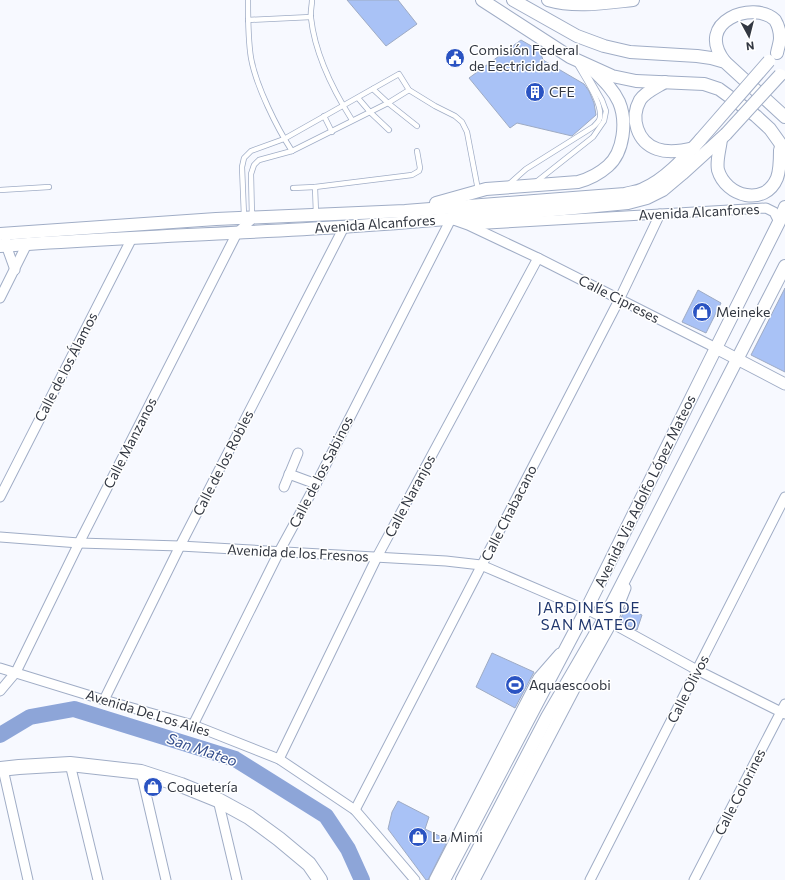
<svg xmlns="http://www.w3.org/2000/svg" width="785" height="880" viewBox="0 0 785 880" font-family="Commissioner,sans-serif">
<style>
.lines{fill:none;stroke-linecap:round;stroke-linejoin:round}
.river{stroke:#8da5d8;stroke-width:16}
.building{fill:#a9c2f6;stroke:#9eabc4}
.service-casing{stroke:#a0adc6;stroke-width:6}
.pedestrian-casing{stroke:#a0adc6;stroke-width:9}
.minor-casing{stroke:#a0adc6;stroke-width:11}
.tertiary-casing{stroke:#a0adc6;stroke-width:13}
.secondary-casing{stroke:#a0adc6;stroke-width:14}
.primary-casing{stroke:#a0adc6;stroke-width:16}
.service{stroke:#fff;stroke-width:4.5}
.pedestrian{stroke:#fff;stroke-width:7}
.minor{stroke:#fff;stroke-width:9}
.tertiary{stroke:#fff;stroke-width:11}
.secondary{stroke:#fff;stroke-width:12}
.primary{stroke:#fff;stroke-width:14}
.secondary-bridge-casing{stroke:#a0adc6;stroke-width:14;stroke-linecap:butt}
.secondary-bridge{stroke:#fff;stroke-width:12}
.labels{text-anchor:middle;stroke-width:3;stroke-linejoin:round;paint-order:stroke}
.poi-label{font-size:14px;fill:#333842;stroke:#fff;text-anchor:start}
.street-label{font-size:14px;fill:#333842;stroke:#fff}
.neighbourhood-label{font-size:15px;letter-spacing:1px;fill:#20376e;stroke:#fff}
.water-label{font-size:15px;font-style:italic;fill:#334d8c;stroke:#fff}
</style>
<rect width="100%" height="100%" fill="#f7f9ff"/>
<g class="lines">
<path class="river" d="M0,735L30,717L74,709L235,759L326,816L348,849L362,880"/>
</g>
<g class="building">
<path d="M347,0H398L417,24L386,46Z"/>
<path d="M521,40L540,51L543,60L584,84L589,91L594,103L596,115L572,136L517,123L510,128L469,78Z"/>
<path d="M785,288V372L751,355Z"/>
<path d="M698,290L721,303L706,333L682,322Z"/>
<path d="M625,608L642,615L637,630L620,621Z"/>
<path d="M492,653L534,672L515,708L476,687Z"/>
<path d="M398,801L429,817L425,829L448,840L428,880H426L388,829L392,812Z"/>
</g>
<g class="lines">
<g class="service-casing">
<g id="service">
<path d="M248,0C248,19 248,40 251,58C256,86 277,128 292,151"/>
<path d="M312,0C312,6 310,12 311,18C315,54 333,90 352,120"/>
<path d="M248,20L311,17"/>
<path d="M373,89L388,103L417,126"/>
<path d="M358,98L370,112L389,130"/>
<path d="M324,116L332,132"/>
<path d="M536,182L593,137L604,121L606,111L602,100L583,67"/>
<path d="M508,185L526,169L593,127C596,124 600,121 600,117C602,102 584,77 577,64"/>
<path d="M293,188L315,187"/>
<path d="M0,190L49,187"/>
<path d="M316,214L315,187L412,175L419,171L420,168L417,151"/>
<path d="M244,216L242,167L244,158L251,151L284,139L399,74L409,90L435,106L455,116L462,122L467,132L478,190"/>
<path d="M252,217L251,174L254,165L259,160L292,151L388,103L409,90"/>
</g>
</g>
<g class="pedestrian-casing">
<path id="pedestrian" d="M586,610L604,619"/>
</g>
<g class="minor-casing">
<g id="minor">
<path d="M470,225L766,208L774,212L779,222"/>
<path d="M6,241V245L15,270"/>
<path d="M0,298L27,244"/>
<path d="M289,474L316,484"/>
<path d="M284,487L298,453"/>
<path d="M0,497L132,238"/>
<path d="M0,537L79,543L180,546L446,561L481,565L586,610"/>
<path d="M606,620L697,670L785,714"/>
<path d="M0,668L104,700L193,725L279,759L355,810L415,880"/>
<path d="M0,691L16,672L79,543L237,233L252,219"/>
<path d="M104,700L180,546L344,227"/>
<path d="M193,725L279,552L316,484L451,219L468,225L538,258L716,348"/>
<path d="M279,759L377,557L538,258"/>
<path d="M70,764L98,880"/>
<path d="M3,769L28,880"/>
<path d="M141,772L166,880"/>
<path d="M218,800L237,880"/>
<path d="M355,810L619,300L660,214"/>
<path d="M590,880L785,497"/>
<path d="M694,880L785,704"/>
</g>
</g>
<g class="tertiary-casing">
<g id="tertiary">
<path d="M716,348L785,384"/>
<path d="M435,880L539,678L560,654"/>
<path d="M474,880L574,689L611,623L625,588"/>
</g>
</g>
<g class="secondary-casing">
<g id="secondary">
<path d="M482,0L570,57L612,76L636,81L704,84L719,89L756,116L770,129L780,143L785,161"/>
<path d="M513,0L577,36L604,46L630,52L697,56L711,58L725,62L785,117"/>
<path d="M548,0C575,8 605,3 633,0"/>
<path d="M725,62C693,21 754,0 775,20C778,25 780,31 780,38C780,42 778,48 777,53"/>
<path d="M665,82C657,87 645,92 640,100C630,118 637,142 657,149C668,153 682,151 694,148"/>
<path d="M721,139C720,149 716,161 718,170C726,197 765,207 777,178C780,170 780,159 780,150"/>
<path d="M436,203L486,189L578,182C589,179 599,174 608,166C624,152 627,121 619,102C613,89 603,80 593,70"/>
<path d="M0,234L216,219L405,211L625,194C631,192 637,192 643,189C666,179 684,158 701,139"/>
<path d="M0,246C114,237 228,234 341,227C437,221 533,212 628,203L647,198L663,190L682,174L726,134"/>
<path d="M444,880L586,610L716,348L779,222L785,207"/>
<path d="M462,880L547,717L604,619L785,266"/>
</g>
</g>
<g class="primary-casing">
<path id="primary" d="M0,769L19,767L70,764L141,772L181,785L218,800L249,817L279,839L309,864L320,880"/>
</g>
<use href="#service" class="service"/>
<use href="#pedestrian" class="pedestrian"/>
<use href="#minor" class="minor"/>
<use href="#tertiary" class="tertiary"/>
<use href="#secondary" class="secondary"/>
<use href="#primary" class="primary"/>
<g class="secondary-bridge-casing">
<g id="secondary-bridge">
<path d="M726,134L780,75"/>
<path d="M701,139L769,61"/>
</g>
</g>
<use href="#secondary-bridge" class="secondary-bridge"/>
</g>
<defs>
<g id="civic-disc" transform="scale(1)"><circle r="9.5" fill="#2a53c2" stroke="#fff"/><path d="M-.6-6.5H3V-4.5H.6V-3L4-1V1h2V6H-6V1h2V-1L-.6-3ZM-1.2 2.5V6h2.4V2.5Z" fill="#fff"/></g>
<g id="building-disc" transform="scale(1)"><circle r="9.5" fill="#2a53c2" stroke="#fff"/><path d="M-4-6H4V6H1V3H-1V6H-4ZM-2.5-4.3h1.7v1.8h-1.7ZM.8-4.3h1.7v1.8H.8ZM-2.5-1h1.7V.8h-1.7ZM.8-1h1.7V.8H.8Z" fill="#fff"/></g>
<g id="shop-disc" transform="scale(1)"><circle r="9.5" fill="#2a53c2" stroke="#fff"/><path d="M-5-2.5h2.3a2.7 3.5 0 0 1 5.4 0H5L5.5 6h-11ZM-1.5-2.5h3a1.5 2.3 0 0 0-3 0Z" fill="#fff"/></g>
<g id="stadium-disc" transform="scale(1)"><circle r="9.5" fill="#2a53c2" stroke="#fff"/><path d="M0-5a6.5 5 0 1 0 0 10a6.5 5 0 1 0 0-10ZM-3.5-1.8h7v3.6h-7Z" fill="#fff"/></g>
</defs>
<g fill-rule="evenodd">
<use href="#civic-disc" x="455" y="58"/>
<use href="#building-disc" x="535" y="92"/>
<use href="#shop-disc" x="702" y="312"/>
<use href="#stadium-disc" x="515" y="685"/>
<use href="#shop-disc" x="153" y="787"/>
<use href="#shop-disc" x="418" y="837"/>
</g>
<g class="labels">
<g class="poi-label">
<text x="469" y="55">Comisión Federal<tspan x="469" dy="16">de Eectricidad</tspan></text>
<text x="549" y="97">CFE</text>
<text x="716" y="317">Meineke</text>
<text x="529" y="690">Aquaescoobi</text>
<text x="167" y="792">Coquetería</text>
<text x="432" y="842">La Mimi</text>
</g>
<g class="street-label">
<text transform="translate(699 212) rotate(-3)" y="5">Avenida Alcanfores</text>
<text transform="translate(375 224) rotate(-4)" y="5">Avenida Alcanfores</text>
<text transform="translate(619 299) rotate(27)" y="5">Calle Cipreses</text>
<text transform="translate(66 367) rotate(-63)" y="5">Calle de los Álamos</text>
<text transform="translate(130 443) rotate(-63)" y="5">Calle Manzanos</text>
<text transform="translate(223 463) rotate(-63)" y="5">Calle de los Robles</text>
<text transform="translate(321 472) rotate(-63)" y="5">Calle de los Sabinos</text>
<text transform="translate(645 491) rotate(-64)" y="5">Avenida Via Adolfo López Mateos</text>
<text transform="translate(410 496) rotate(-62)" y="5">Calle Naranjos</text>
<text transform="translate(509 513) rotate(-63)" y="5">Calle Chabacano</text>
<text transform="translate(298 553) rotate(3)" y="5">Avenida de los Fresnos</text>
<text transform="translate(688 689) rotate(-63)" y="5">Calle Olivos</text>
<text transform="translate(148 713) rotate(17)" y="5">Avenida De Los Ailes</text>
<text transform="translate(740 792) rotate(-63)" y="5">Calle Colorines</text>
</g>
<g class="neighbourhood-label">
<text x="589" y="613">JARDINES DE<tspan x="589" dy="17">SAN MATEO</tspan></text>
</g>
<g class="water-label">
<text transform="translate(202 750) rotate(19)" y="5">San Mateo</text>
</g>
</g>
<g transform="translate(749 36) rotate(173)" stroke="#ffffff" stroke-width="3" paint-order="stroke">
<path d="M0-3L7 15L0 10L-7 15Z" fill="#333842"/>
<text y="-6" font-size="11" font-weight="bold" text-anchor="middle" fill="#333842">N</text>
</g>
</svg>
